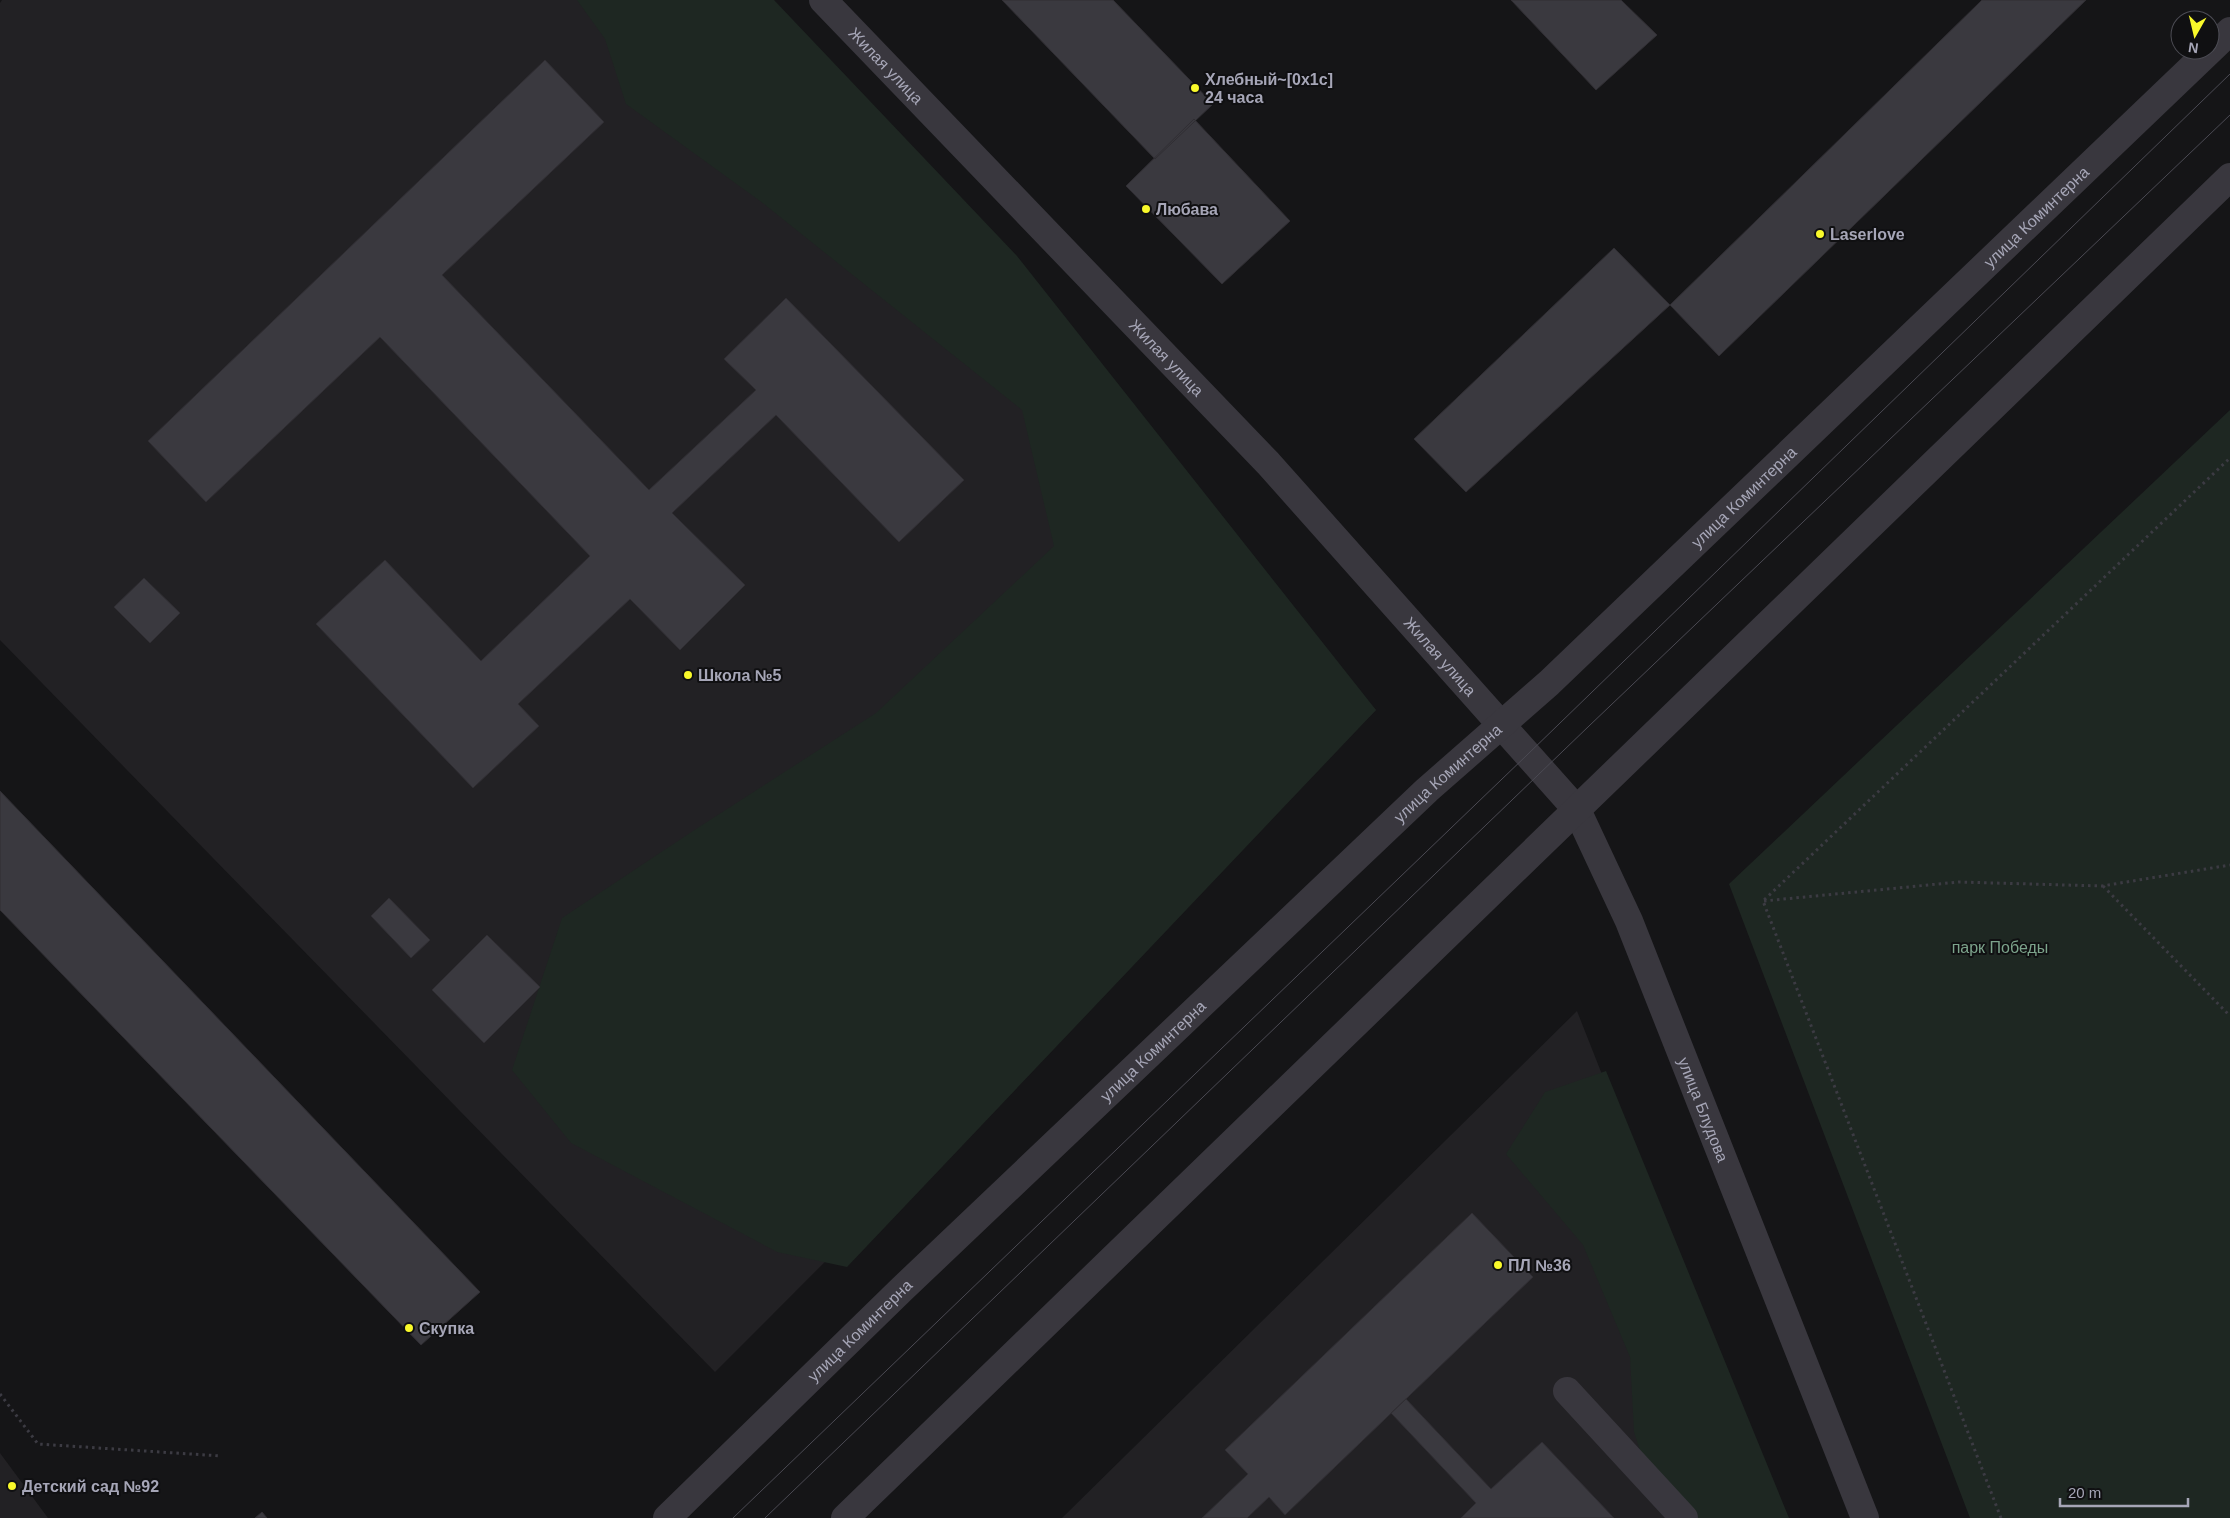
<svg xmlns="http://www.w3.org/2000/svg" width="2230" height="1518" font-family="Arial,sans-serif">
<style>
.built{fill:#222124}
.green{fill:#1e2722}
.building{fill:#3a393f;stroke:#302e33}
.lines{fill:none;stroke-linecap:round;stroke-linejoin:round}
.path{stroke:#3c3b43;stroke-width:3;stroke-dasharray:2.5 4;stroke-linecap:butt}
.minor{stroke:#39373e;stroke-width:28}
.tram{stroke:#4b4a53;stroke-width:1}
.poi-dot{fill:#f9f92a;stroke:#101012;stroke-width:2}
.labels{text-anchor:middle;stroke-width:4;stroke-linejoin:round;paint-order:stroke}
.street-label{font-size:16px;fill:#a6a6b7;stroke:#101012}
.poi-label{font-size:16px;font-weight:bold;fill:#a6a6b7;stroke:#101012;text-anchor:start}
.park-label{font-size:16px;fill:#7ca38b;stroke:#101012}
</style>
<rect width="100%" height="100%" fill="#151517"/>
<path class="built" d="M 2,0 L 697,0 L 1376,710 L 715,1372 L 0,640 L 0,3 Z
M 1577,1011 L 1777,1518 L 1062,1518 Z
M 0,1453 L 48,1518 L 0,1518 Z"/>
<path class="green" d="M 577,0 L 774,0 L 1017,256 L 1376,710 L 847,1267 L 777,1252 L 571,1143 L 512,1070 L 562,918 L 696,829 L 876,713 L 1054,546 L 1022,410 L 760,201 L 626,104 L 605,39 Z
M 2230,410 L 2230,1518 L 1970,1518 L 1729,884 Z
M 1606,1071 L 1789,1518 L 1691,1518 L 1650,1481 L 1634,1432 L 1630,1357 L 1583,1245 L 1506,1154 L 1545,1092 Z"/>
<path class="building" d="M 1002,0 L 1113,0 L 1213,104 L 1155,159 Z
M 1511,0 L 1621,0 L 1657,35 L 1596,90 Z
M 1982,0 L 2086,0 L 1719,356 L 1670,305 Z
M 545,60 L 604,122 L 442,275 L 649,490 L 756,390 L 724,359 L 786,298 L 964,480 L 899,542 L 776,415 L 672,513 L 745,585 L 680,650 L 630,599 L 518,704 L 539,726 L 473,788 L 316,624 L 385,560 L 481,661 L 590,556 L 380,337 L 206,502 L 148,441 Z
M 1194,119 L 1290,221 L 1222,284 L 1126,186 Z
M 1614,248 L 1670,305 L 1466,492 L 1414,439 Z
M 144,578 L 180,613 L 150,643 L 114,607 Z
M 0,791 L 480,1292 L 421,1345 L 0,910 Z
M 389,898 L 430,940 L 411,958 L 371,916 Z
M 487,935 L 540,987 L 484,1043 L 432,990 Z
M 1472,1213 L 1533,1277 L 1285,1515 L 1269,1497 L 1247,1518 L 1202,1518 L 1248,1474 L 1225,1450 Z
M 1406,1399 L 1491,1489 L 1542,1442 L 1614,1518 L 1461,1518 L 1476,1503 L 1391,1413 Z
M 262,1512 L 267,1518 L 255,1518 Z"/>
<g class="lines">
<path class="path" d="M 2103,886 L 2230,1016
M 1764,901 L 1959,882 L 2102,886 L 2230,865
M 0,1394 L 38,1444 L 221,1456
M 2001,1518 L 1763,901 L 2230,458"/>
<g class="minor">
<path id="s1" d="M 823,0 L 1268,463 L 1577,810 L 1629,921 L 1865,1518"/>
<path d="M 1567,1391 L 1684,1518"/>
<path id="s2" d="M 667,1518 L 902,1289 L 1427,790 L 1549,683 L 2230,31"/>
<path d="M 845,1518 L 2230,177"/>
</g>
<path class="tram" d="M 733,1518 L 1527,755 L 2230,74
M 765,1518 L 1589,726 L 2230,115"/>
</g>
<g class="poi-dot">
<circle cx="1195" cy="88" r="5"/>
<circle cx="1146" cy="209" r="5"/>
<circle cx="1820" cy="234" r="5"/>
<circle cx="688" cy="675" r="5"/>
<circle cx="1498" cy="1265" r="5"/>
<circle cx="409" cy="1328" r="5"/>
<circle cx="12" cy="1486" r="5"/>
</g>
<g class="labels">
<g class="street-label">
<text dy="6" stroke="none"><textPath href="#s1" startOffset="91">Жилая улица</textPath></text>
<text dy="6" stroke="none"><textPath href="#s2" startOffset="1889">улица Коминтерна</textPath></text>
<text dy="6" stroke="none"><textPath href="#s1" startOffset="496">Жилая улица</textPath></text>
<text dy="6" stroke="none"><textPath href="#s2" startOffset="1484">улица Коминтерна</textPath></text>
<text dy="6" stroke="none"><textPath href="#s1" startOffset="901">Жилая улица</textPath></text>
<text dy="6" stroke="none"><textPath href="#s2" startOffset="1079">улица Коминтерна</textPath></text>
<text dy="6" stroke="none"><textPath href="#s2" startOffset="674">улица Коминтерна</textPath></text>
<text dy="6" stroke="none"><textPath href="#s1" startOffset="1432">улица Блудова</textPath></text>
<text dy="6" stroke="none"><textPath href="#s2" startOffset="269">улица Коминтерна</textPath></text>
</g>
<g class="poi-label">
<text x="1205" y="85">Хлебный~[0x1c]<tspan x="1205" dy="18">24 часа</tspan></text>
<text x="1156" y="215">Любава</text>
<text x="1830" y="240">Laserlove</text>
<text x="698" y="681">Школа №5</text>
<text x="1508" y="1271">ПЛ №36</text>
<text x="419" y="1334">Скупка</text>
<text x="22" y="1492">Детский сад №92</text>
</g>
<g class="park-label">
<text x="2000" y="953">парк Победы</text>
</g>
</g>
<g transform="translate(2195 35) rotate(188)"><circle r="24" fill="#101012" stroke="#4c4c54"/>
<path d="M0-4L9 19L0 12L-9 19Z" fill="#f9f92a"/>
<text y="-8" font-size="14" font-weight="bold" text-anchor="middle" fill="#a6a6b7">N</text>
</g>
<path d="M2060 1498v8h128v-8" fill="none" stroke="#a6a6b7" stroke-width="2.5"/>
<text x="2068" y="1498" font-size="15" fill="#a6a6b7" stroke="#101012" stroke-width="4" paint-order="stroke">20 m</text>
</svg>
